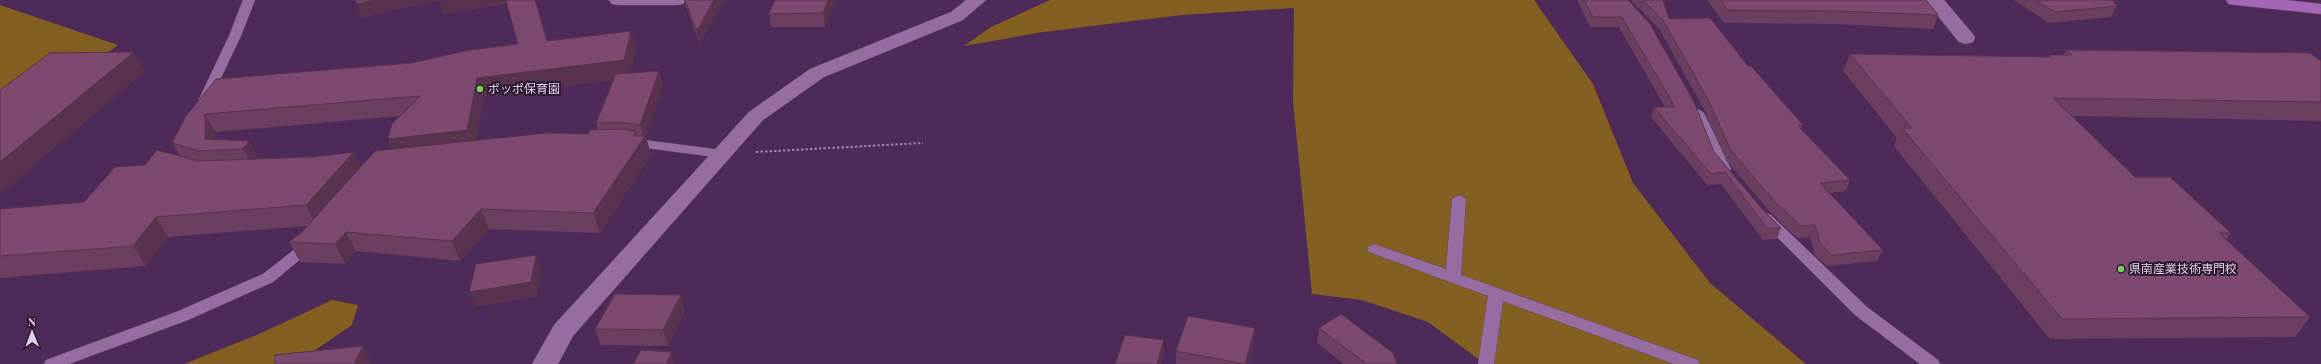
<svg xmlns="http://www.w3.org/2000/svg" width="2321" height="364" font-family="'Playfair Display','Noto Sans JP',serif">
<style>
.green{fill:#835f21}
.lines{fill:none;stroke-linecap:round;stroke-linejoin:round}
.lane-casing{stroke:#674870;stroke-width:1}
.street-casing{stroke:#674870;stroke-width:1}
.primary-casing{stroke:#674870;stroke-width:1}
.path{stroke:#9f83a8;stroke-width:2;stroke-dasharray:2.5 2;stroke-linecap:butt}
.lane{fill:#956da1;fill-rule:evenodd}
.street{fill:#956da1;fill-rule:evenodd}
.primary{fill:#a367b5;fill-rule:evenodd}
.wall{fill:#6c3f60;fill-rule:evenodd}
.shaded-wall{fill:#58334e}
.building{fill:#7e4970;stroke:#58334e}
.poi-dot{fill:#79d157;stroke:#2b1b30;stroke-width:1.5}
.labels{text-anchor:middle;stroke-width:4;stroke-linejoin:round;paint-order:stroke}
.poi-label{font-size:12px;fill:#e1cce8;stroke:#2b1b30;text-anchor:start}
</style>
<rect width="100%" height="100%" fill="#4e2a59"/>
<path class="green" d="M 1050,0 L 1534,0 L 1593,84 L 1633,183 L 1710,283 L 1806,364 L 1485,364 L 1428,322 L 1362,300 L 1312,294 L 1293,101 L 1294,8 L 1181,15 L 1043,32 L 964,46 L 991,27 Z
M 0,5 L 118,45 L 0,130 Z
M 332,300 L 358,305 L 352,325 L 295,364 L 184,364 L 259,334 Z"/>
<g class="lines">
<g class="lane-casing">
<path id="lane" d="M 243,0 L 255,0 L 241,36 L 210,101 L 209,104 L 199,104 L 198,101 L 229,36 Z
M 1698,109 L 1704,113 L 1731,169 L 1729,172 L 1719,172 L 1712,162 L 1692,113 Z
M 629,138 L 722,150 L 729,154 L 722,158 L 624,145 L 622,142 Z
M 1459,195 L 1466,199 L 1461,275 L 1698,360 L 1700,364 L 1674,364 L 1503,301 L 1494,364 L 1478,364 L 1488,296 L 1369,252 L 1367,249 L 1369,246 L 1374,244 L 1446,269 L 1452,199 Z
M 1766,213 L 1771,215 L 1867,307 L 1938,360 L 1940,364 L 1920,364 L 1855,315 L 1761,221 L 1759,218 Z
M 310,239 L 315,241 L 317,244 L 315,247 L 273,282 L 188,320 L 69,364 L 44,364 L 46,360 L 176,312 L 263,274 L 305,241 Z"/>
</g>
<g class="street-casing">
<path id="street" d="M 609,0 L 686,0 L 683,4 L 677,5 L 618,5 L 612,4 Z
M 966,0 L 986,0 L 963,20 L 824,77 L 763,120 L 573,336 L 558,364 L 532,364 L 554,325 L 749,112 L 810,69 L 951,12 Z
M 1925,0 L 1944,0 L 1973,34 L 1975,38 L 1973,42 L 1966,44 L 1959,42 Z"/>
</g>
<g class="primary-casing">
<path id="primary" d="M 2226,0 L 2286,0 L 2321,4 L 2321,14 L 2235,5 L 2229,4 Z"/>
</g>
<path class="path" d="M 756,152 L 923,143"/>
<use href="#lane" class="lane"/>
<use href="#street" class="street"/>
<use href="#primary" class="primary"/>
</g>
<path class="wall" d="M 356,0 L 535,0 L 548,41 L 636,49 L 630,73 L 663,85 L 646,137 L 651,155 L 600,233 L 489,229 L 460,261 L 356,251 L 345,264 L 300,262 L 289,242 L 302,232 L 307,226 L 168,237 L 146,266 L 0,278 L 0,209 L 84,202 L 145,165 L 180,156 L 172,143 L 186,116 L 411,63 L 518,44 L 507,3 L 444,14 L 439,0 L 362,17 ZM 613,80 L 596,123 L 598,129 L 588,134 L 476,140 L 484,96 ZM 400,116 L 393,149 L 361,167 L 354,152 L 313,157 L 259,159 L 249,141 L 215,139 L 215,132 Z
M 684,0 L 724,0 L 700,44 L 685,4 Z
M 775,0 L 834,0 L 835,3 L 825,27 L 771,27 L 769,14 Z
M 1577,0 L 1628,0 L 1714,152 L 1763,210 L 1781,228 L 1777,239 L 1763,240 L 1721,184 L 1707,185 L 1651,117 L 1654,107 L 1665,107 L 1619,27 L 1590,27 Z
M 1631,0 L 1663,0 L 1669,19 L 1748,66 L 1803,125 L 1801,129 L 1850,180 L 1846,191 L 1829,193 L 1883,250 L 1877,261 L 1827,266 L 1815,255 L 1810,237 L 1797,238 L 1771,213 L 1726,160 L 1705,111 L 1660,30 Z
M 1707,0 L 1926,0 L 1938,15 L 1933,29 L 1834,24 L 1724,23 Z
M 2014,0 L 2112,0 L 2117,6 L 2111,17 L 2049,23 Z
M 2067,50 L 2321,61 L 2321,121 L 2072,116 L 2135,177 L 2231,233 L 2226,240 L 2310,317 L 2295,337 L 2050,339 L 1894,146 L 1897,138 L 1843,71 L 1850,54 L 2049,57 L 2050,55 L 2064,55 Z
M 685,310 L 668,346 L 601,345 L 595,329 Z
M 1255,328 L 1254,343 L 1248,364 L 1176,364 L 1176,351 Z
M 1319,328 L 1397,364 L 1344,364 L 1317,343 Z"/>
<path class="shaded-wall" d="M 376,0 L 507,0 L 508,2 L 444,14 L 439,0 L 362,17 L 356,4 Z
M 535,0 L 553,59 L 547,41 Z
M 714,0 L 724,0 L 700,44 L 697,31 Z
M 828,0 L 834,0 L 835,3 L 825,27 L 823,13 Z
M 631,31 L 636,49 L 629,78 L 484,96 L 475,149 L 396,158 L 388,139 L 477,78 Z
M 134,52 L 145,71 L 0,194 L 0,162 Z
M 659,71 L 663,85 L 646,137 L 651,155 L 600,233 L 593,213 L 634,136 L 635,131 L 640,145 L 644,138 L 640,125 Z
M 205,114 L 215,132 L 215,150 L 205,139 Z
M 249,141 L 259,159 L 253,168 L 243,149 Z
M 354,152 L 363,172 L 316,225 L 306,205 Z
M 481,209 L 489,229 L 460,261 L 452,241 Z
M 156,217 L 168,237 L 146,266 L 133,246 Z
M 346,232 L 356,251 L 345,264 L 335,244 Z
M 536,255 L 542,270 L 537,297 L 476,307 L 469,292 Z
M 681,295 L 685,310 L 668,346 L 663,330 Z
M 1255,328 L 1254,343 L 1248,364 L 1245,364 Z
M 1164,340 L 1164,356 L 1161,364 L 1157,364 Z
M 363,346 L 371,362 L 370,364 L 354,364 Z
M 672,352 L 675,361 L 674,364 L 666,364 Z"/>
<path class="building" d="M 356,0 L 376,0 L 356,4 Z
M 506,0 L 535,0 L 547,41 L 631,31 L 624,60 L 477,78 L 467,130 L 388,139 L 392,124 L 420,96 L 205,114 L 205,139 L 249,141 L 243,149 L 199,151 L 172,143 L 186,116 L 216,79 L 411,63 L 470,50 L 518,44 Z
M 685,0 L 714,0 L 697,31 Z
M 775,0 L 828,0 L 823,13 L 769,14 Z
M 1584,0 L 1628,0 L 1650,24 L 1694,102 L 1714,152 L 1763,210 L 1781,228 L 1767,228 L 1725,172 L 1711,174 L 1654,107 L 1675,107 L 1622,17 L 1593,17 Z
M 1643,0 L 1663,0 L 1669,19 L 1710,18 L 1748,66 L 1751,66 L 1803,125 L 1798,126 L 1850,180 L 1820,183 L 1883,250 L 1832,255 L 1820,243 L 1815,225 L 1801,226 L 1775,202 L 1730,149 L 1709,101 L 1663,20 Z
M 1721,0 L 1926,0 L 1938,15 L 1839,11 L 1728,10 Z
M 2036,0 L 2112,0 L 2117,6 L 2055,12 Z
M 2067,50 L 2310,53 L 2321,61 L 2321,102 L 2053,98 L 2135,177 L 2170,177 L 2231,233 L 2219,233 L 2310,317 L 2062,319 L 1902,128 L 1912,128 L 1850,54 L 2050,57 L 2050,55 L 2072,55 Z
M 134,52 L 0,162 L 0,90 L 50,53 Z
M 659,71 L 640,125 L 620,122 L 596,123 L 616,74 Z
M 619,129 L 635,131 L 634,136 L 645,136 L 593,213 L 481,209 L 452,241 L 346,232 L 335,244 L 289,242 L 302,232 L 375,151 L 547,133 L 588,134 L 590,130 Z
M 157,150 L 198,161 L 313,157 L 354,152 L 306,205 L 156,217 L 133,246 L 0,256 L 0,209 L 84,202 L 115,167 L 145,165 Z
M 536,255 L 531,282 L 469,292 L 476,264 Z
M 615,294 L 681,295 L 663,330 L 595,329 Z
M 1341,314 L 1393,353 L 1397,364 L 1367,364 L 1319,328 Z
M 1188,316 L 1255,328 L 1245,364 L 1176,351 Z
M 1125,335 L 1164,340 L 1157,364 L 1115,364 Z
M 363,346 L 354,364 L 275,364 L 275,355 Z
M 641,350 L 672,352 L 666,364 L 633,364 Z"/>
<g class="poi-dot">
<circle cx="480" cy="89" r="4"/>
<circle cx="2121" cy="269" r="4"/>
</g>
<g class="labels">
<g class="poi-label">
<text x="488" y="93">ポッポ保育園</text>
<text x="2129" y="273">県南産業技術専門校</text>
</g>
</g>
<g transform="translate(32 332) rotate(359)" stroke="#2b1b30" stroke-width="3" paint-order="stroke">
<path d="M0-3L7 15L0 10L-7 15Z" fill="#e1cce8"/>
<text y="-6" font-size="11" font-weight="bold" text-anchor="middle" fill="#e1cce8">N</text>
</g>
</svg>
